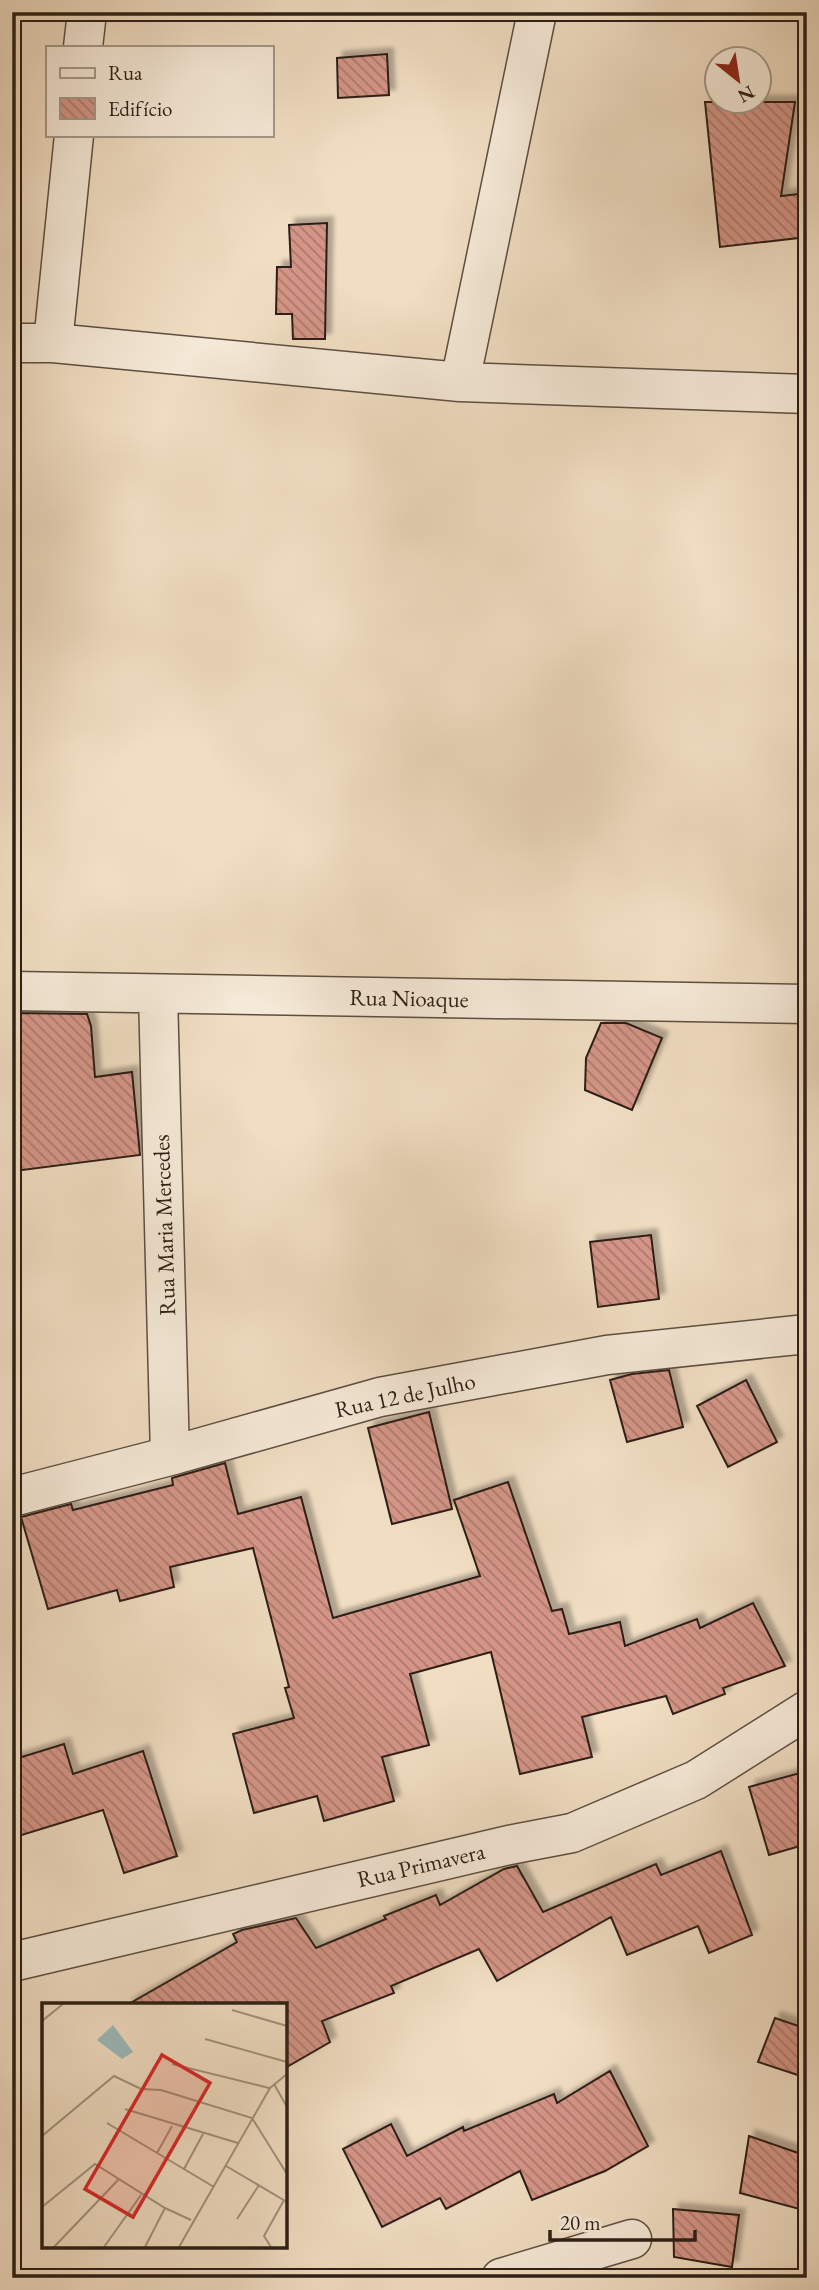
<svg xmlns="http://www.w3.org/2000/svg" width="819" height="2290" font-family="'EB Garamond',serif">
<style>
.building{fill:url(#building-back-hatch);stroke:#2d1f16;stroke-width:2;filter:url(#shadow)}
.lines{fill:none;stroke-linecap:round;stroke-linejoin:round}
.minor-casing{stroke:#5e4e41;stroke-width:41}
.minor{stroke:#f5e9d7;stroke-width:38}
.labels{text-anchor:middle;stroke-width:5;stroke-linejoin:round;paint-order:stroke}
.street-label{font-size:23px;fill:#2d1f16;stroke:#f5e9d7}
.inset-road{fill:none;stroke:#a2917d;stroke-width:2}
.view{fill:#d62828;fill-opacity:0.15;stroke:#d62828;stroke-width:3.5}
.inset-edge{fill:none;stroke:#2d1f16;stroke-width:3.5}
</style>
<defs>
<pattern id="building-back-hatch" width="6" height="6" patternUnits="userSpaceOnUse" patternTransform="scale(1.75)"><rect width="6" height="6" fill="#d49587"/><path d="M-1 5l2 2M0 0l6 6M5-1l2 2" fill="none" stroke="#ac796d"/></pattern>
<filter id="shadow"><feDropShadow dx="6" dy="-6" stdDeviation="2" flood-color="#0004"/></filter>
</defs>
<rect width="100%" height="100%" fill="#f0ddc2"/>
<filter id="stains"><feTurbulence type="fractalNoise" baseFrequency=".00286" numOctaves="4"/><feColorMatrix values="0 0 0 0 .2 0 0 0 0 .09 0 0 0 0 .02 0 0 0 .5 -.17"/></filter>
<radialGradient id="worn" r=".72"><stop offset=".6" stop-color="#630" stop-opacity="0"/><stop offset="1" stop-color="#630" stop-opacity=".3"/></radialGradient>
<path class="building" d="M 387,54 L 389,95 L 338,98 L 337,58 Z
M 705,102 L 795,102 L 781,196 L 807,193 L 807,237 L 720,247 Z
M 327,223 L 325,339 L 293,339 L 292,314 L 276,314 L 277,267 L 291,267 L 289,225 Z
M 12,1013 L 87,1014 L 91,1026 L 95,1077 L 132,1072 L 140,1155 L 15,1171 L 12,1145 L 12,1088 L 17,1087 Z
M 601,1023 L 626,1023 L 662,1038 L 632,1110 L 585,1090 L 586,1058 Z
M 651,1235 L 659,1299 L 598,1307 L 590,1242 Z
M 669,1370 L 683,1427 L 627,1442 L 610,1380 L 632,1374 Z
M 746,1380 L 777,1442 L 728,1467 L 697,1406 Z
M 429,1412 L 452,1509 L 392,1524 L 368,1428 Z
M 225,1463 L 238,1514 L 301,1497 L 333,1618 L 480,1576 L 454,1500 L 508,1482 L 552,1611 L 562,1609 L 569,1634 L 620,1622 L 625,1646 L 697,1619 L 700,1628 L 753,1603 L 785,1666 L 723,1688 L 725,1694 L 673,1714 L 666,1696 L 582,1717 L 592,1757 L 520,1774 L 491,1652 L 410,1674 L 429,1745 L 382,1757 L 394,1801 L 324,1821 L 317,1796 L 254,1813 L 233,1734 L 294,1718 L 285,1688 L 289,1687 L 253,1548 L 170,1567 L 174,1587 L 120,1601 L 117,1590 L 48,1609 L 21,1517 L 71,1504 L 73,1510 L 173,1485 L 172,1478 Z
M 64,1744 L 73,1774 L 143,1751 L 177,1856 L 124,1873 L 103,1810 L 12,1838 L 12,1760 Z
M 807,1771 L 807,1844 L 769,1855 L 749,1787 Z
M 721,1851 L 752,1935 L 709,1953 L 698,1926 L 627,1955 L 611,1917 L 497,1981 L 479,1949 L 391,1986 L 394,1993 L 322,2021 L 330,2042 L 285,2068 L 285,2005 L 127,2005 L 237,1942 L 233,1934 L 242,1930 L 296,1918 L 316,1948 L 386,1919 L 384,1916 L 436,1895 L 440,1905 L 504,1869 L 517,1866 L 543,1912 L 656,1864 L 661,1875 Z
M 775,2018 L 807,2029 L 807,2078 L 758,2062 Z
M 610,2071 L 648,2146 L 605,2171 L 532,2200 L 520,2171 L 446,2209 L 440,2198 L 382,2227 L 343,2149 L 391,2124 L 407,2156 L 463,2127 L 464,2131 L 554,2094 L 557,2103 Z
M 749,2136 L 807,2156 L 807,2211 L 740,2193 Z
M 673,2209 L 739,2215 L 732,2267 L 674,2257 Z"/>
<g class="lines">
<g class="minor-casing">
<path id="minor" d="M 83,47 L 87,12
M 12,343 L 53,343 L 460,382 L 807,394
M 53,343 L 74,135
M 460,382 L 537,12
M 12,991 L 807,1004
M 158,994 L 170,1456
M 12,1497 L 170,1456 L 380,1397 L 607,1355 L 807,1334
M 12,1962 L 509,1845 L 572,1833 L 696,1780 L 807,1710
M 501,2278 L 632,2239"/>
</g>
<use href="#minor" class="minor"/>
</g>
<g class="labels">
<g class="street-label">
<text transform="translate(409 998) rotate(1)" y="8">Rua Nioaque</text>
<text transform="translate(164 1225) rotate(-92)" y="8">Rua Maria Mercedes</text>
<text transform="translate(405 1395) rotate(-12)" y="8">Rua 12 de Julho</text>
<text transform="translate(421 1865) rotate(-13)" y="8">Rua Primavera</text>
</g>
</g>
<g transform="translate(42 2003)">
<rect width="245" height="245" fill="#f0ddc2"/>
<path d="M 71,22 L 91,49 L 80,56 L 55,37 Z" fill="#9dbabb"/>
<path class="inset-road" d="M 190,7 L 245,23M 0,18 L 21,1M 163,36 L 245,59M 130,61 L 227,85M 232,81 L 245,104M 83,106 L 196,140M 65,120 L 172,184M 0,133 L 72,73 L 99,86 L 119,87 L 210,115 L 245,171M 115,150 L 130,123M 184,163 L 245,199M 142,166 L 161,131M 0,204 L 53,161 L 123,205 L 149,217M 195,216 L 217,182M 12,244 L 77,176M 62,244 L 99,192M 103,244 L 123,205M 137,244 L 228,85 L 245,71M 229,244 L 222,233 L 242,197"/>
<path class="view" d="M 120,52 L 168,80 L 91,214 L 43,186 Z"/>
<rect width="245" height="245" class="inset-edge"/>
</g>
<rect width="819" height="2290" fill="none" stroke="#f0ddc2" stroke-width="42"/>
<rect x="14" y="14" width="791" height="2262" fill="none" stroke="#2d1f16" stroke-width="3.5"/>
<rect x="21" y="21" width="777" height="2248" fill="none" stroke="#2d1f16" stroke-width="2"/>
<rect x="46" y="46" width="228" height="91" fill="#f5e9d7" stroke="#a5988a" stroke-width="2"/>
<rect x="60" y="68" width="35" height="10" fill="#f5e9d7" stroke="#a5988a" stroke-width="2"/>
<text x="108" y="80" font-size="21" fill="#2d1f16">Rua</text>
<rect x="60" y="98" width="35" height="21" fill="url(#building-back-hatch)" stroke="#a5988a" stroke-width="2"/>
<text x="108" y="116" font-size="21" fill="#2d1f16">Edifício</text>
<g transform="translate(738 80) rotate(150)"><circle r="33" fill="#f5e9d7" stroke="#a5988a" stroke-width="2"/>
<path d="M0-5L12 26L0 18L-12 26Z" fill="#8f2418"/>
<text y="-10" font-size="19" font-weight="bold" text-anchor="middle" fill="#2d1f16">N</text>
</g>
<path d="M550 2230v10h145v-10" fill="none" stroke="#2d1f16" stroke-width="3.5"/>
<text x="560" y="2230" font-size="21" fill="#2d1f16" stroke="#f5e9d7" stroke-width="5" paint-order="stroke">20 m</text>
<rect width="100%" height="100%" filter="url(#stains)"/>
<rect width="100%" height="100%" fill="url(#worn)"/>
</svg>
